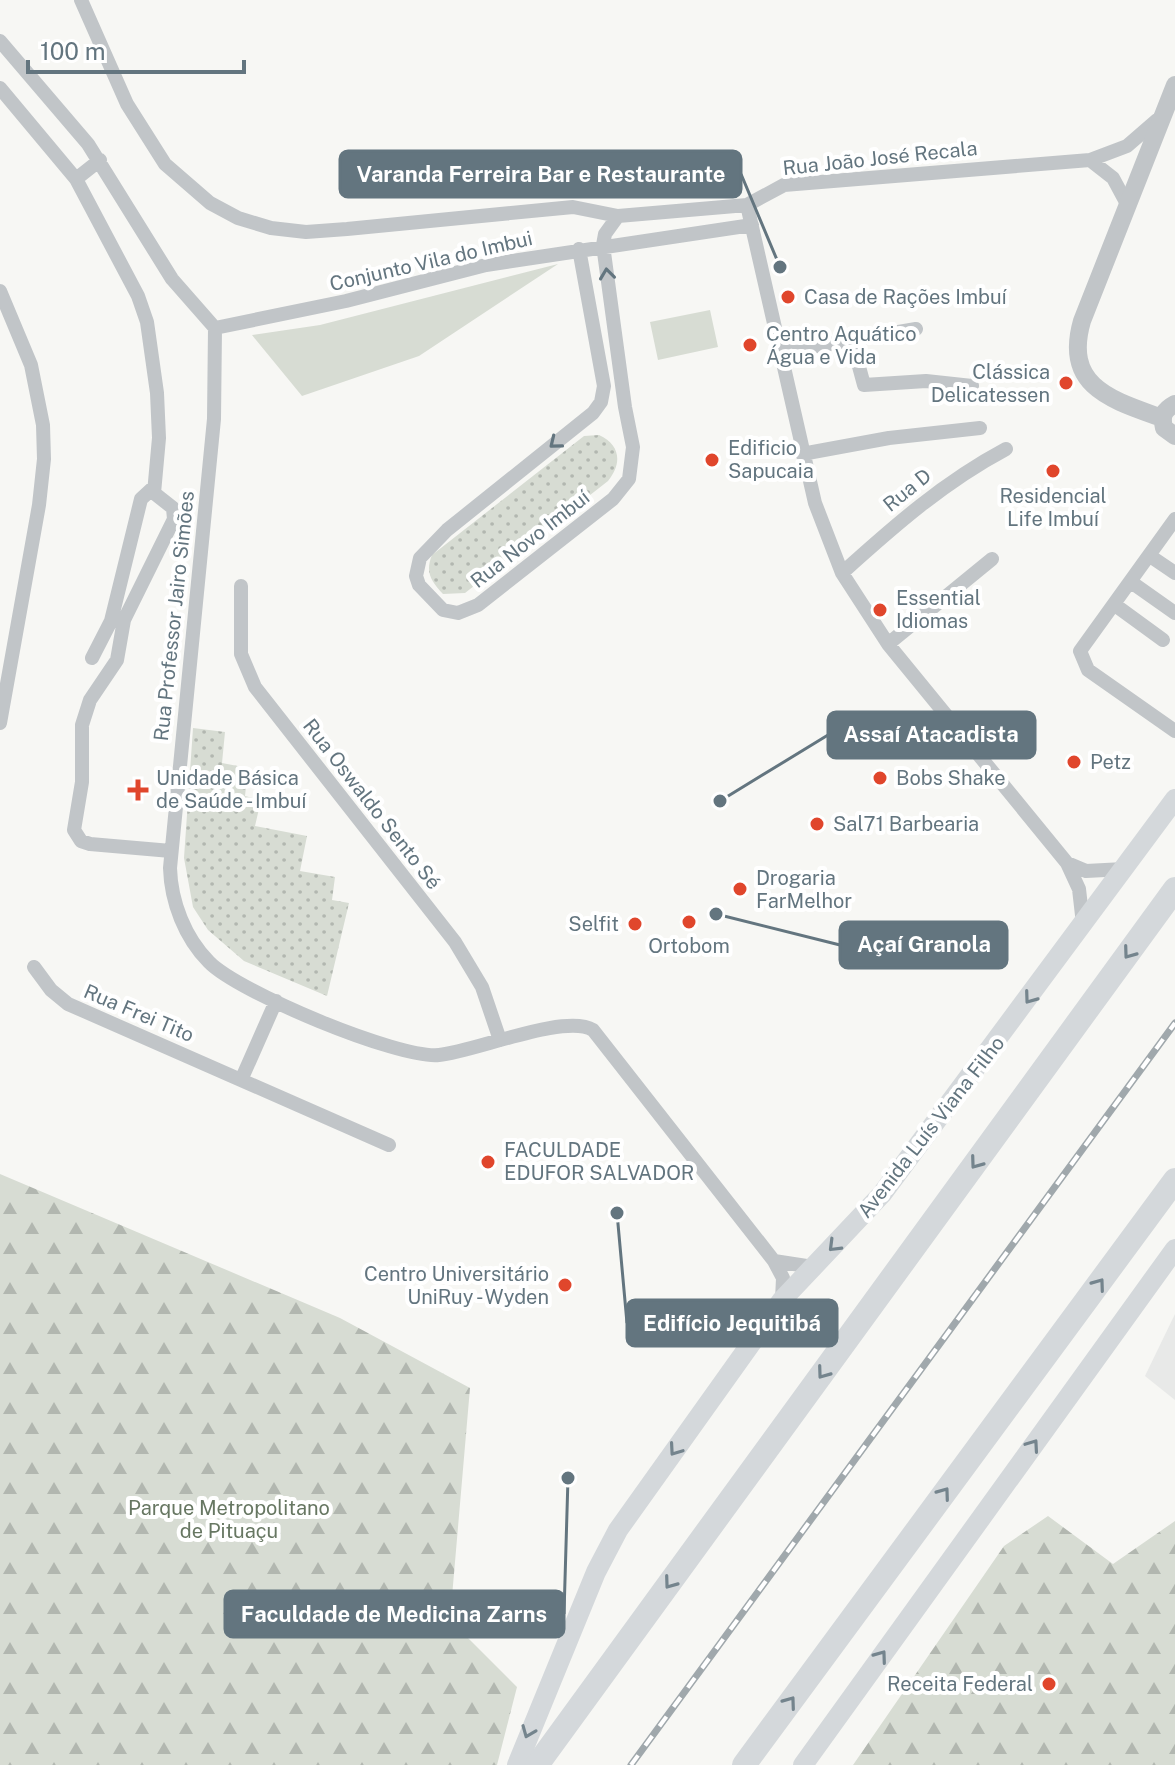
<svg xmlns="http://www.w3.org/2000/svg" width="1175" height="1765" font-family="'Public Sans',sans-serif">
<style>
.built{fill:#e8e9e8}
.grass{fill:#d7dcd3}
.forest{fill:url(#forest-firs)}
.park{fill:url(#park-dots)}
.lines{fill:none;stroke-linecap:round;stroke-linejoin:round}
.minor{stroke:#c1c5c8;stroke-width:14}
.tertiary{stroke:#c1c5c8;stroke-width:18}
.secondary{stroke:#d4d8db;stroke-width:20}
.trunk{stroke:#d4d8db;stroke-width:24}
.rail-casing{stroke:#a0a8ac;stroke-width:7}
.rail{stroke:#fff;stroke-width:4;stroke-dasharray:12;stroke-linecap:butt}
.oneway{stroke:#63757f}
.oneway2{stroke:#74848d}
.poi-dot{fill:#e0462c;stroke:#fff;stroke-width:3}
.labels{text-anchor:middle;stroke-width:8;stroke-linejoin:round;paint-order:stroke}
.street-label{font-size:20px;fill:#63757f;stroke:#fff}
.poi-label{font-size:20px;fill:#63757f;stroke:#fff;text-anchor:start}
.park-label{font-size:20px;fill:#677762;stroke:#fff}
.leader{fill:none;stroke:#63757f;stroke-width:3}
.callout-dot{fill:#63757f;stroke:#fff;stroke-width:3}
.callout{fill:#63757f;stroke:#63757f;stroke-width:3}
.callout-label{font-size:22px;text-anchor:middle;font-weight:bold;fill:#fff}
</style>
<defs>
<pattern id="forest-firs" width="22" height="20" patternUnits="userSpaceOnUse" patternTransform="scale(2)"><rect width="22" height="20" fill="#d7dcd3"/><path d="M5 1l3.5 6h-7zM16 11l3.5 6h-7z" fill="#b2b7b0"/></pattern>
<pattern id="park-dots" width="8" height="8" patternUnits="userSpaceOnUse" patternTransform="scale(2)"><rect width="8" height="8" fill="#d7dcd3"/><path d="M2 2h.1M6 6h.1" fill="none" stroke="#b2b7b0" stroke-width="1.8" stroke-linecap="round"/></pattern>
</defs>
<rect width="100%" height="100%" fill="#f7f7f4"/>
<path class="built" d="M 1175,1314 L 1175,1400 L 1145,1376 Z"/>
<path class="grass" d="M 558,264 L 419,356 L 302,396 L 252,335 L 320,325 Z
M 710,310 L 718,347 L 658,360 L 650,322 Z"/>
<path class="forest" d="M 0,1174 L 340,1318 L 470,1388 L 450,1620 L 517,1687 L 497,1765 L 0,1765 Z
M 1048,1516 L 1113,1564 L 1175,1521 L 1175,1765 L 853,1765 L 1004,1546 Z"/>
<path class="park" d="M 599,435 C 621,445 622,464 608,481 L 465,593 L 443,594 C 431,581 425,572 432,555 L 584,436 Z
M 193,728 L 225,732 L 222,763 L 248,768 L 245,796 L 261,800 L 255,826 L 307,836 L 300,871 L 335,877 L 332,900 L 349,903 L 327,996 L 244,961 L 208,930 L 193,907 L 184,858 Z"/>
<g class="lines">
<path class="minor" d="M 81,0 L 127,104 L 165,164 L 210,203 L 238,218 L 271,228 L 306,232 L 347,229 L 573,207 L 618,216 L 747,205 L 784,185 L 1090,160 L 1127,146 L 1157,120
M 0,41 L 88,144 L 172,279 L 215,328
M 0,88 L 76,179 L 138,296 L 147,322 L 157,393 L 159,438 L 154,493 L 173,508 L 174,519 L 124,620 L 117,660 L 90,700 L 82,725 L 82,782 L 74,830 L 81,841 L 90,844 L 171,851
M 1090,160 L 1113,178 L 1127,204
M 76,179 L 100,160
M 747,205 L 815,503 L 842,573 L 888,644 L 1067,863 L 1079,889 L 1083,924
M 579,249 L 604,386 L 601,402 L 593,413 L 447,530 L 420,558 L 416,576 L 419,585 L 443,610 L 458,613 L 478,605 L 613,499 L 629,479 L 633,447 L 625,407 L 603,245 L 605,234 L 618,216
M 0,291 L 31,365 L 43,425 L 44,459 L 39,505 L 0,723
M 215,328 L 214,419 L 170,868 C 171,902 185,938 209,962 C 238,992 398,1059 439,1055 C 474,1052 565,1013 593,1030 L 774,1261 L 783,1278 L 782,1300
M 215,328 L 346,301 L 486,265 L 752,225
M 851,337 L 864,385 L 926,381 L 972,386
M 782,352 L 916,329
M 802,454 L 889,438 L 980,428
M 1175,519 L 1080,651 L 1088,670 L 1175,731
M 1150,556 L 1175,573
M 842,573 C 894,526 944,482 1006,449
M 1131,582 L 1175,613
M 241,586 L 241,654 L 255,687 L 455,942 L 482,987 L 500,1040
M 1115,605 L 1163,640
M 888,644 L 992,559
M 92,658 L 111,621 L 141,499 L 154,487
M 1067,863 L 1086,871 L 1124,869
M 34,967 L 51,990 L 68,1004 L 389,1145
M 242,1078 L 276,1001
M 774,1261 L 813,1267"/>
<path class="tertiary" d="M 1175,404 C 1164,410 1161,415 1164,428 L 1175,436
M 1162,418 C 1112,400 1063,387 1082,321 L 1175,85"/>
<path class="secondary" d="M 517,1765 L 596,1572 L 618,1530 L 782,1300 L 882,1194 L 1175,799
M 803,1765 L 1175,1249"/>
<path class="trunk" d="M 537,1765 L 1175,889
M 744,1765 L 1175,1180"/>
<g class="rail-casing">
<path id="rail" d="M 631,1765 L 1175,1023"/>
</g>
<use href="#rail" class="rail"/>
</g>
<defs><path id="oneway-chevron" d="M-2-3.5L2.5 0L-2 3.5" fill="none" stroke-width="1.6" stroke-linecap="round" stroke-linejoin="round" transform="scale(2)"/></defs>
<g class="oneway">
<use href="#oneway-chevron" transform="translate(607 274) rotate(-97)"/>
<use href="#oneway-chevron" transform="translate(555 443) rotate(141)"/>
</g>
<g class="oneway2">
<use href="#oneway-chevron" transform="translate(1129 953) rotate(126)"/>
<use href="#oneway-chevron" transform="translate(1030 998) rotate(126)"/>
<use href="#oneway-chevron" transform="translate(976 1163) rotate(126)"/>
<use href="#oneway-chevron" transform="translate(834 1246) rotate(135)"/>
<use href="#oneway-chevron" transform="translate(1099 1284) rotate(-54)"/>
<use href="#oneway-chevron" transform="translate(823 1373) rotate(126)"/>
<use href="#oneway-chevron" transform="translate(1033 1445) rotate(-55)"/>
<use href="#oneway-chevron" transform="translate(675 1450) rotate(125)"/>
<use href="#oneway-chevron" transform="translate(944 1493) rotate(-54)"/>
<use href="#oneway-chevron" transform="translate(670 1583) rotate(126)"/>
<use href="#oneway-chevron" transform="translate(881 1656) rotate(-54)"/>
<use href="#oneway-chevron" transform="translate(790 1702) rotate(-54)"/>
<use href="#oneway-chevron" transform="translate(528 1732) rotate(112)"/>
</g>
<g class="poi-dot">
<circle cx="788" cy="297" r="8"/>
<circle cx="750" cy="345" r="8"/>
<circle cx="1066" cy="383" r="8"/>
<circle cx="712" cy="460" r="8"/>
<circle cx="1053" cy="471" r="8"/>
<circle cx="880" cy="610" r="8"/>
<circle cx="1074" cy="762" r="8"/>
<circle cx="880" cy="778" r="8"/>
<path d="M134 778h8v8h8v8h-8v8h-8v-8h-8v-8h8z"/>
<circle cx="817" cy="824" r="8"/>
<circle cx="740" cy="889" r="8"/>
<circle cx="689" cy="922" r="8"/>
<circle cx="635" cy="924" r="8"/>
<circle cx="488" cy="1162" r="8"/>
<circle cx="565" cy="1285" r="8"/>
<circle cx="1049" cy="1684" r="8"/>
</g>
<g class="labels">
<g class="street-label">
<text transform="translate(880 158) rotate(-6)" y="7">Rua João José Recala</text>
<text transform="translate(431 261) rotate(-13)" y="7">Conjunto Vila do Imbui</text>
<text transform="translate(907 490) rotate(-39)" y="7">Rua D</text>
<text transform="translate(530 539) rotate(-38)" y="7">Rua Novo Imbuí</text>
<text transform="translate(174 616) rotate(-84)" y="7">Rua Professor Jairo Simões</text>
<text transform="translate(372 804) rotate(52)" y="7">Rua Oswaldo Sento Sé</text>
<text transform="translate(139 1013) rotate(23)" y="7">Rua Frei Tito</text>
<text transform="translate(931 1127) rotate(-52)" y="7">Avenida Luís Viana Filho</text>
</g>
<g class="poi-label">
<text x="804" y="304">Casa de Rações Imbuí</text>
<text x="766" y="341">Centro Aquático<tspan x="766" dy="23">Água e Vida</tspan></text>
<text x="1050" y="379" text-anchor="end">Clássica<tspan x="1050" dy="23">Delicatessen</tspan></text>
<text x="728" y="455">Edificio<tspan x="728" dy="23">Sapucaia</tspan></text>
<text x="1053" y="503" text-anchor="middle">Residencial<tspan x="1053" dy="23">Life Imbuí</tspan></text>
<text x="896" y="605">Essential<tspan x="896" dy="23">Idiomas</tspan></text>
<text x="1090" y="769">Petz</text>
<text x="156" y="785">Unidade Básica<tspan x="156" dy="23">de Saúde - Imbuí</tspan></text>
<text x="896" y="785">Bobs Shake</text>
<text x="833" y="831">Sal71 Barbearia</text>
<text x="756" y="885">Drogaria<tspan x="756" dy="23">FarMelhor</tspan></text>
<text x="619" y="931" text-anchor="end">Selfit</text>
<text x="689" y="953" text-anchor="middle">Ortobom</text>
<text x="504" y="1157">FACULDADE<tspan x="504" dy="23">EDUFOR SALVADOR</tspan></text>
<text x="549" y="1281" text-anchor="end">Centro Universitário<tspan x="549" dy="23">UniRuy - Wyden</tspan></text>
<text x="1033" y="1691" text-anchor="end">Receita Federal</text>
</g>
<g class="park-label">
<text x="229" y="1515">Parque Metropolitano<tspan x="229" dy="23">de Pituaçu</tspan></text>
</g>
</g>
<path class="leader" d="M780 267L741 174M720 801L828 735M716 914L840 945M617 1213L627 1323M568 1478L564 1614"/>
<g class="callout-dot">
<circle cx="780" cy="267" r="8"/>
<circle cx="720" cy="801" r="8"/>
<circle cx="716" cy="914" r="8"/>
<circle cx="617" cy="1213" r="8"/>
<circle cx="568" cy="1478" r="8"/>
</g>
<g class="callout">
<rect x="340" y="151" width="401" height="46" rx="8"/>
<rect x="828" y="712" width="207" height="46" rx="8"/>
<rect x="840" y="922" width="167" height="46" rx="8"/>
<rect x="627" y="1300" width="210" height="46" rx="8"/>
<rect x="225" y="1591" width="339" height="46" rx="8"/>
</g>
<g class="callout-label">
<text x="541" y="182">Varanda Ferreira Bar e Restaurante</text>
<text x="931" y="742">Assaí Atacadista</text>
<text x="924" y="952">Açaí Granola</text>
<text x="732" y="1331">Edifício Jequitibá</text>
<text x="394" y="1622">Faculdade de Medicina Zarns</text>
</g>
<path d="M28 60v12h216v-12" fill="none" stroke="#63757f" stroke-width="4"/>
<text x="40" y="60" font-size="24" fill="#63757f" stroke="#ffffff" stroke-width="6" paint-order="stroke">100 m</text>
</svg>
